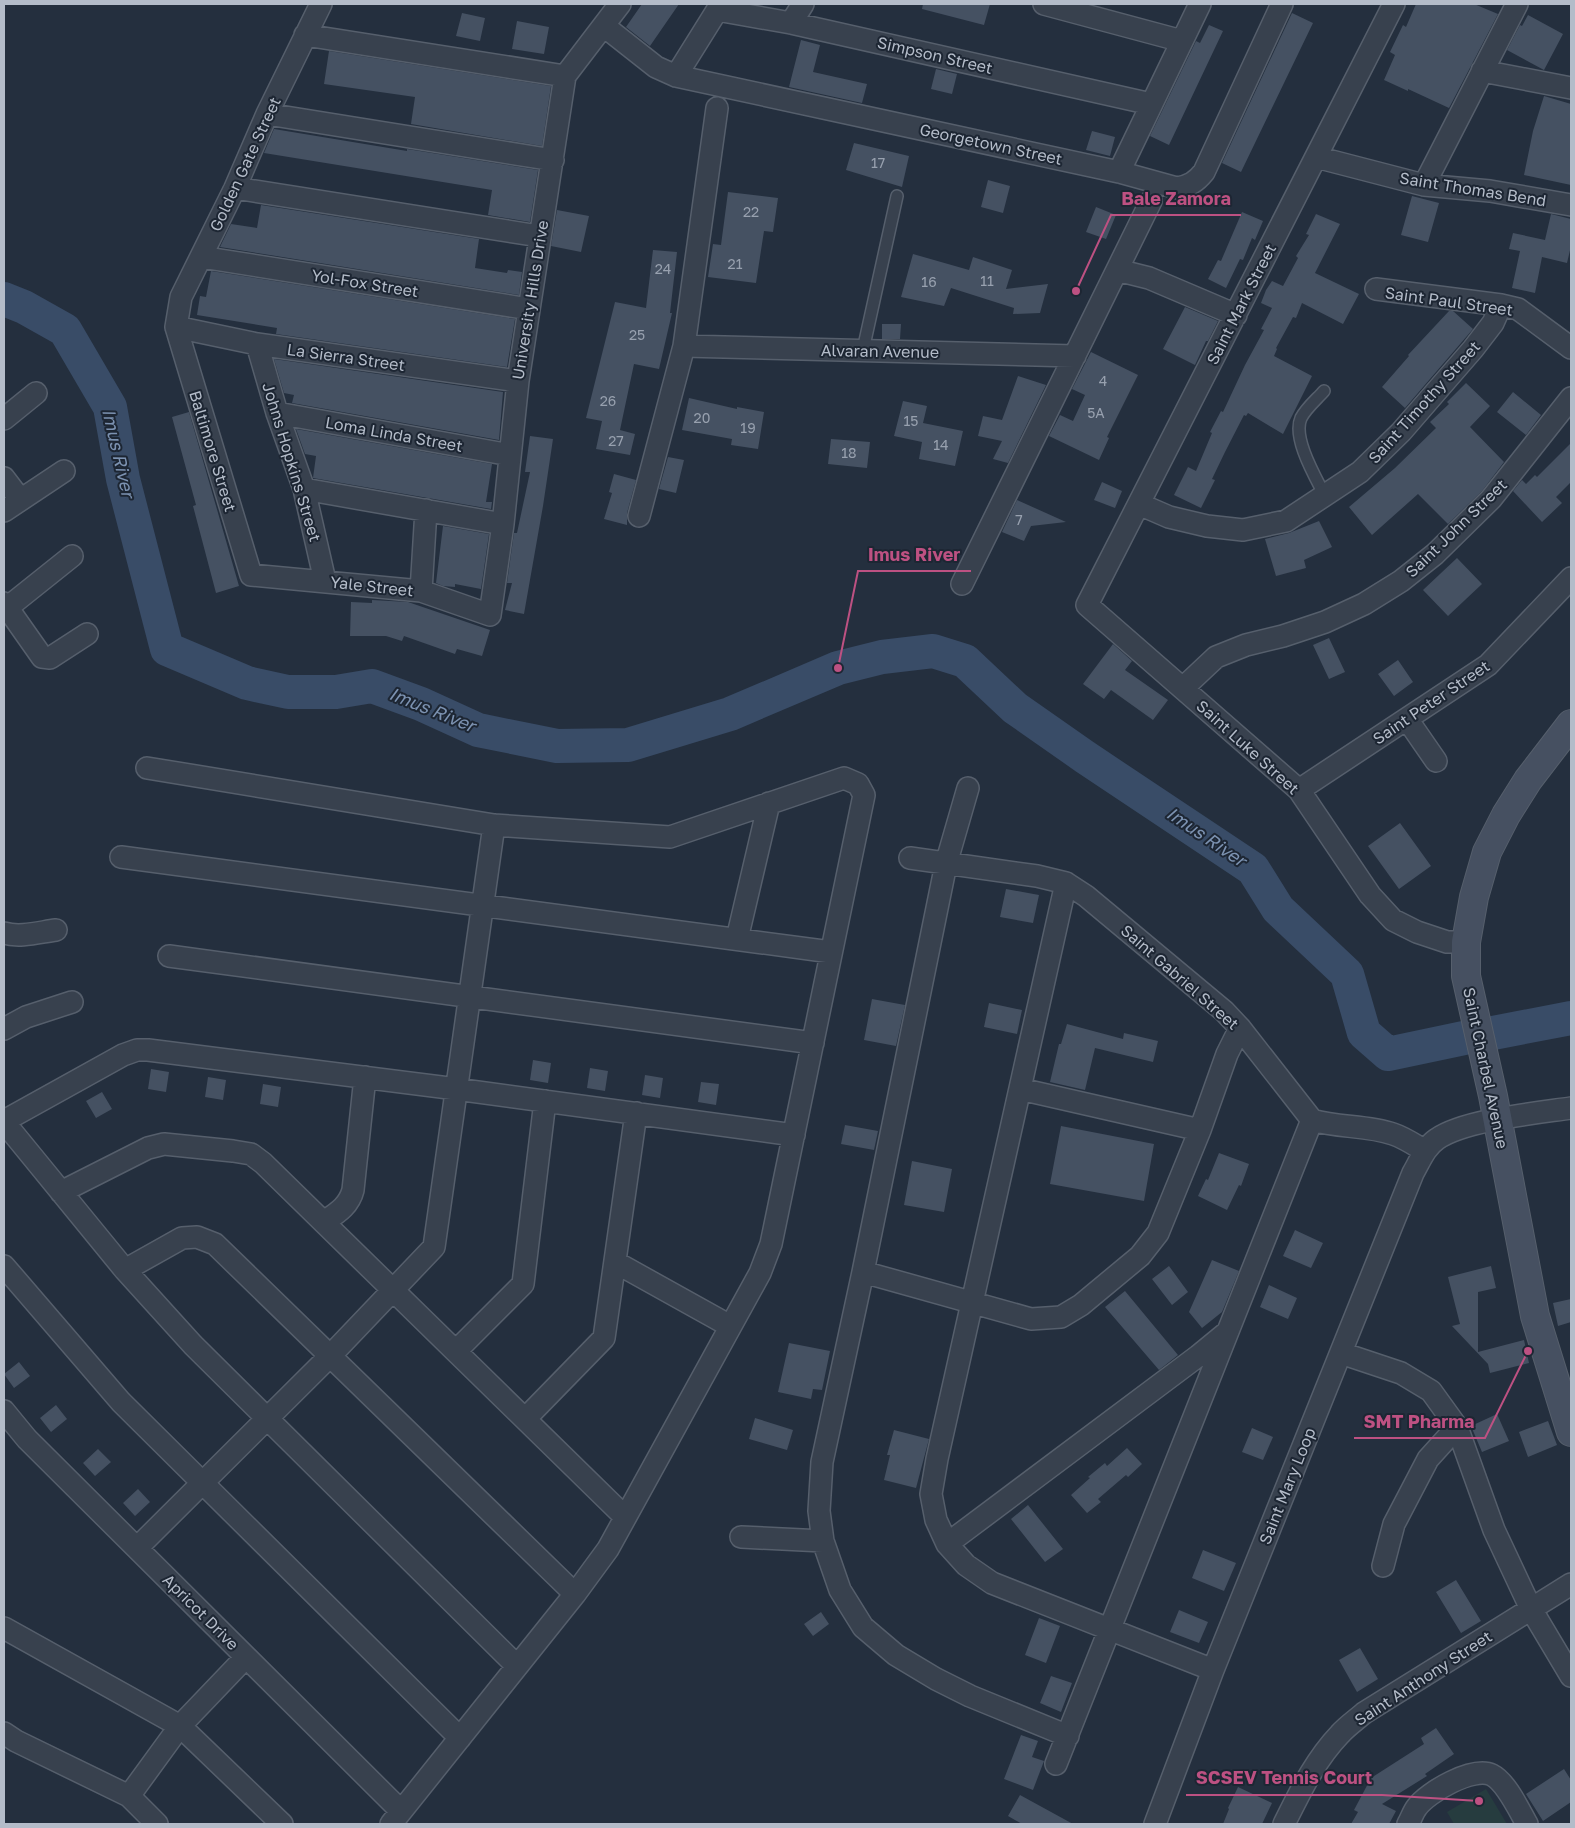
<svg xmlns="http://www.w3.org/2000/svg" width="1575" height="1828" font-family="'Golos Text',sans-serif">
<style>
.green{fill:#263c3f}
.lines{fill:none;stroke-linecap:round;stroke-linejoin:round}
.river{stroke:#394c67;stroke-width:34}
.building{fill:#455162}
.lane-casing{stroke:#565f6c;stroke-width:14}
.street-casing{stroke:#565f6c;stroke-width:24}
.secondary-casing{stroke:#565f6c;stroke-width:30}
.lane{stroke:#38414e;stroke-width:11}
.street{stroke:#38414e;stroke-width:21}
.secondary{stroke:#465061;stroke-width:28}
.labels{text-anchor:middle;stroke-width:4;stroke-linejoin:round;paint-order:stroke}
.number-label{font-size:14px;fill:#98a1af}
.street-label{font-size:16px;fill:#b4bcc9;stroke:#1d2633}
.water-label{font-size:18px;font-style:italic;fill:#7c92b1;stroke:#1d2633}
.leader{fill:none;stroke:#bd5182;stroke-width:2}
.callout-dot{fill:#bd5182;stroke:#1d2633;stroke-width:2}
.callout-label{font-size:18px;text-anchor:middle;font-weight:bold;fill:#bd5182;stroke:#1d2633;stroke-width:4;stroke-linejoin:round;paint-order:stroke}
</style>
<rect width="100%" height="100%" fill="#242f3e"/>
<path class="green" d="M 1486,1789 L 1507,1824 L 1454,1824 L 1447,1812 Z"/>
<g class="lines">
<path class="river" d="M 4,299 L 24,307 L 65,330 L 110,407 L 123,479 L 167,649 L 247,683 L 288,692 L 336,692 L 372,686 L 421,704 L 478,730 L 557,746 L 628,745 L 730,714 L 838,668 L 882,657 L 933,651 L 965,661 L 1015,708 L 1085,757 L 1253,869 L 1278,909 L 1347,974 L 1364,1033 L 1388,1054 L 1464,1038
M 1493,1033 L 1571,1018"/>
</g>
<path class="building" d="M 642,4 L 679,4 L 650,46 L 626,27 Z
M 923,4 L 990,4 L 984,25 L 922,9 Z
M 1416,4 L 1474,4 L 1498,14 L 1449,108 L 1408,89 L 1408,91 L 1384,80 L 1395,55 L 1390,52 L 1403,25 L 1406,27 Z
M 462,13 L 485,18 L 480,41 L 456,36 Z
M 1292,13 L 1313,23 L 1241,172 L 1222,163 Z
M 1528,15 L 1563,34 L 1544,70 L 1507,50 L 1520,25 L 1522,26 Z
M 517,21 L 549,27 L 544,54 L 512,49 Z
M 1209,25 L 1223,31 L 1169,145 L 1150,136 L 1196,41 L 1200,43 Z
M 801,40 L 820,45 L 813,72 L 867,84 L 862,103 L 789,87 Z
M 329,51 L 551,86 L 542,146 L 411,124 L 415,97 L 324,84 Z
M 936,69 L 957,74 L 952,94 L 931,89 Z
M 1544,96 L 1571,104 L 1571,185 L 1524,175 L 1533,131 Z
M 274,129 L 407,151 L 407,149 L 538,170 L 530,222 L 488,215 L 492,190 L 264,153 Z
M 1092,131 L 1115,137 L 1110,156 L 1086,150 Z
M 854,143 L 909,156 L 902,187 L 846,170 Z
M 988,180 L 1010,186 L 1003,213 L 981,207 Z
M 728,192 L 778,198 L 773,232 L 764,231 L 756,283 L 708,277 L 713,244 L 721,245 Z
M 1412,196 L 1439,203 L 1428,242 L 1401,235 Z
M 261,205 L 479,239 L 475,268 L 507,273 L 508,270 L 522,272 L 519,295 L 220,247 L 231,224 L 257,228 Z
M 1096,207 L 1116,215 L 1106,239 L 1086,232 Z
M 557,210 L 589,216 L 581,252 L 551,246 Z
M 1242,212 L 1263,221 L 1255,240 L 1252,238 L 1243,260 L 1240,259 L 1226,288 L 1208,279 L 1218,260 L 1221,261 Z
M 1316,214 L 1340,224 L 1315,273 L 1359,294 L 1343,324 L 1302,303 L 1296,318 L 1293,317 L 1276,348 L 1277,349 L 1274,356 L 1312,376 L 1283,434 L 1248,413 L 1246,416 L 1244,415 L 1225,452 L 1212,479 L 1215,480 L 1201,508 L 1174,495 L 1188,467 L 1196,471 L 1212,433 L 1210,432 L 1221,411 L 1223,412 L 1245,365 L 1264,330 L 1261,329 L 1272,308 L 1261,303 L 1266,290 L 1272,281 L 1283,286 L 1298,258 L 1296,256 L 1309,235 L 1306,234 Z
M 1551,214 L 1571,219 L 1571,246 L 1567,263 L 1542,257 L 1535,293 L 1512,288 L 1520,251 L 1509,249 L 1513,233 L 1545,240 Z
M 653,250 L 677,252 L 670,313 L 672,313 L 659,369 L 634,364 L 620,430 L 635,434 L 630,455 L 596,449 L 602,421 L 586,418 L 615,302 L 646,308 Z
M 913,254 L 969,270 L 973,257 L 1012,270 L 1006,289 L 1048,284 L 1040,313 L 1013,314 L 1014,308 L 951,288 L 944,306 L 901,297 Z
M 211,271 L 515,319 L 507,367 L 276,334 L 277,328 L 197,315 L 200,296 L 206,297 Z
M 1185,307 L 1218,321 L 1208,341 L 1206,341 L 1195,365 L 1163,349 Z
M 1449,311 L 1453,311 L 1473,329 L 1405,408 L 1382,387 L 1409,356 L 1408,355 Z
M 882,324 L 901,324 L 900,339 L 882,339 Z
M 1091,352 L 1138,375 L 1107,437 L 1109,438 L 1099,460 L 1049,436 L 1060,415 L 1073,421 L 1085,395 L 1072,389 Z
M 274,359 L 503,392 L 499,440 L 292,403 L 294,395 L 284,393 Z
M 1018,376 L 1046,385 L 1008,463 L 993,459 L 1002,441 L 978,436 L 983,416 L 1002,420 Z
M 1466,383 L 1490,406 L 1470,427 L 1504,462 L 1482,491 L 1448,524 L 1418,494 L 1372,535 L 1349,507 L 1395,468 L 1436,428 L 1430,422 L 1449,404 L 1447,402 Z
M 1513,392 L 1541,415 L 1526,435 L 1497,412 Z
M 689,398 L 737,409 L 737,407 L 764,412 L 758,449 L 731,445 L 732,439 L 682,430 Z
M 903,401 L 927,406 L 923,423 L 963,431 L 955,466 L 919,459 L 922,442 L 894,436 Z
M 189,412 L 239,586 L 216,593 L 193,506 L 196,505 L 172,417 Z
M 296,429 L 492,464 L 486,502 L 492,502 L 491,509 L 313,478 L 316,456 L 305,454 Z
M 530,436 L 553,439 L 543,506 L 524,614 L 505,610 L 512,583 L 507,583 L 514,533 L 517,533 L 530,472 L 525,472 Z
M 831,439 L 870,442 L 867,468 L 828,464 Z
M 1571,443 L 1571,482 L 1556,497 L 1562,503 L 1542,522 L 1513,491 L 1522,480 L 1526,484 L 1535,475 L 1537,477 Z
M 668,457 L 684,460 L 676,493 L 659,489 Z
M 614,474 L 636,480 L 627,513 L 627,525 L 604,519 L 612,493 L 609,492 Z
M 1102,482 L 1122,491 L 1115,508 L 1094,500 Z
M 1017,500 L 1066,522 L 1031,526 L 1024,541 L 1002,532 Z
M 1319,521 L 1332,547 L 1304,560 L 1306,568 L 1276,576 L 1265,539 L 1289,533 Z
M 443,526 L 489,534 L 481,589 L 455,584 L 455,587 L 443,586 L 436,583 Z
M 1457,558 L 1482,584 L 1448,616 L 1423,590 Z
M 372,600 L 408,602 L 490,630 L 482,656 L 457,649 L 455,654 L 404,636 L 402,641 L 386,636 L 350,636 L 351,602 L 372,603 Z
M 1329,638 L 1345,672 L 1329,679 L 1313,645 Z
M 1113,644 L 1132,661 L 1125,670 L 1168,700 L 1153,720 L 1111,690 L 1104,699 L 1083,684 Z
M 1398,660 L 1413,682 L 1394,696 L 1378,674 Z
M 1400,823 L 1431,866 L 1399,889 L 1368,846 Z
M 1006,889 L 1039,895 L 1033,923 L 1000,917 Z
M 872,999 L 905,1005 L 896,1046 L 864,1040 Z
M 989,1003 L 1022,1010 L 1017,1034 L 984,1027 Z
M 1067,1024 L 1123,1039 L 1124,1033 L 1158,1041 L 1153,1062 L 1095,1048 L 1085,1090 L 1050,1082 L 1059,1044 L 1061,1044 Z
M 533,1060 L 551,1063 L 548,1083 L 530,1080 Z
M 590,1068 L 608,1071 L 605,1091 L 587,1088 Z
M 151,1069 L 169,1072 L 166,1092 L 148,1089 Z
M 645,1075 L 663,1078 L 660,1098 L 642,1095 Z
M 208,1077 L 226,1080 L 223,1100 L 205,1097 Z
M 701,1082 L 719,1084 L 716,1105 L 698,1102 Z
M 263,1084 L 281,1087 L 278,1107 L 260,1104 Z
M 102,1092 L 112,1109 L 96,1118 L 86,1101 Z
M 845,1125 L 878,1131 L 874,1150 L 841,1144 Z
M 1061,1126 L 1154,1144 L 1144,1201 L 1050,1184 Z
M 1219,1153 L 1249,1164 L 1241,1186 L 1239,1185 L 1227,1210 L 1198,1196 L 1206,1179 L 1208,1180 Z
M 912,1161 L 952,1169 L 944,1212 L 904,1205 Z
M 1295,1230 L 1323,1243 L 1311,1268 L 1283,1256 Z
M 1212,1260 L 1239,1271 L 1222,1312 L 1202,1328 L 1189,1312 Z
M 1169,1266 L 1188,1292 L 1172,1305 L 1152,1279 Z
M 1491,1266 L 1496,1288 L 1478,1292 L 1478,1352 L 1524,1340 L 1529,1363 L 1490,1373 L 1488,1364 L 1452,1326 L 1460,1324 L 1448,1277 Z
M 1269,1285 L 1297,1298 L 1288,1319 L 1260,1307 Z
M 1125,1291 L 1178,1355 L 1159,1370 L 1105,1307 Z
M 1571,1299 L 1571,1322 L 1558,1326 L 1553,1303 Z
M 789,1343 L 830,1351 L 822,1390 L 813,1389 L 811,1399 L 778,1392 Z
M 19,1362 L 30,1376 L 14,1388 L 4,1374 Z
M 56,1405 L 67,1419 L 51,1432 L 40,1418 Z
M 1497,1414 L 1509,1441 L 1482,1452 L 1471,1426 Z
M 755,1418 L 793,1430 L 787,1450 L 749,1439 Z
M 1548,1421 L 1557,1445 L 1528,1457 L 1519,1432 Z
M 1252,1428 L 1273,1437 L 1263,1460 L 1242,1452 Z
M 894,1430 L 929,1439 L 916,1488 L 884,1480 L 890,1455 L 887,1455 Z
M 1127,1448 L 1142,1464 L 1128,1477 L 1126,1475 L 1098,1499 L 1101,1502 L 1087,1513 L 1071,1495 L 1090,1478 L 1088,1477 L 1105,1463 L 1107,1466 Z
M 98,1449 L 111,1462 L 95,1476 L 83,1463 Z
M 138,1489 L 150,1502 L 135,1516 L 123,1503 Z
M 1028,1505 L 1063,1549 L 1045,1562 L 1011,1519 Z
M 1203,1550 L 1236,1563 L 1224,1591 L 1192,1578 Z
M 1456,1580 L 1481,1621 L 1461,1633 L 1436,1592 Z
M 1179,1610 L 1208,1622 L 1199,1643 L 1170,1632 Z
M 821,1612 L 829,1624 L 813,1636 L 804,1624 Z
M 1039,1618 L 1060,1626 L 1046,1663 L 1025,1655 Z
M 1360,1648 L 1378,1679 L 1357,1692 L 1339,1660 Z
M 1051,1676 L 1072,1683 L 1061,1712 L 1040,1703 Z
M 1436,1728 L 1454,1754 L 1425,1774 L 1427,1776 L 1382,1804 L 1396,1811 L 1389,1824 L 1351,1824 L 1358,1812 L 1354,1810 L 1371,1778 L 1424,1744 L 1421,1738 Z
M 1021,1735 L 1038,1741 L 1032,1757 L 1044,1761 L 1033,1790 L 1004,1779 Z
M 1564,1769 L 1571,1780 L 1571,1802 L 1543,1821 L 1526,1794 Z
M 1238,1787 L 1272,1803 L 1262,1824 L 1223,1824 L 1229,1809 L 1228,1808 Z
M 1020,1795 L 1073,1824 L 1022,1824 L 1008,1816 Z"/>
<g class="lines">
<g class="lane-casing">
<path id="lane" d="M 863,350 L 897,196
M 1324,391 C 1317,399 1306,408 1301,418 C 1292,438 1316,478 1325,496"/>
</g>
<g class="street-casing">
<path id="street" d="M 321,4 L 267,114 L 235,188 L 181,297 L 176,327 L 251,575 L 421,591 L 490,615 L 503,524 L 518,381 L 565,76 L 620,4
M 1044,4 L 1182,41
M 1394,4 L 1087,605 L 1299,790 L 1370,895 L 1393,920 L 1417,932 L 1447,942 L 1466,942
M 717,10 L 791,23 L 1151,104
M 791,23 L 803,4
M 604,26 L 656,67 L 676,76 L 1119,172 L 1177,188 C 1189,186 1196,182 1204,172 L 1282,4
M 305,35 L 565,76
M 1482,71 L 1571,88
M 676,76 L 721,4
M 267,114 L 553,160
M 1316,157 L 1424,185 L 1490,191 L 1571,205
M 1119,172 L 1200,4
M 1424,185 L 1517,4
M 235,188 L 539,236
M 201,257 L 529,309
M 1117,270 L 1149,278 L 1236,315
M 1376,289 L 1501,305 L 1518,309 L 1571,348
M 176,327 L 257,344 L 518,381
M 257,344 L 277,413 L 304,489 L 325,581
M 684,346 L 1075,356
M 277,413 L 510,455
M 4,419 L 36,393
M 4,478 L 20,499
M 304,489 L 503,524
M 1139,504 L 1169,517 L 1207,526 L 1243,530 L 1286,521 L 1360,472 L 1401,432 L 1473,349 L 1493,323 L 1501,305
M 4,511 L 64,471
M 639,516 L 684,346 L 717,108
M 962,584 L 1151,201
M 421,591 L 426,510
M 4,603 L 42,657 L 50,658 L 87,634
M 7,608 L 72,556
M 1183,688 L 1216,657 L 1246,645 L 1283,636 L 1325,622 L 1364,604 L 1401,581 L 1435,554 L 1491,499 L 1571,398
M 1407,719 L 1436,761
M 147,768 L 494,825 L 670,837 L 844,778 L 858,784 L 864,795 L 771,1244 L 760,1273 L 608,1549 L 575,1594 L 391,1824
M 968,788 L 946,864 L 863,1272 L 822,1462 L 819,1511 L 823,1541 L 840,1590 L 863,1627 L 896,1655 L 936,1679 L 970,1696 L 1068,1736
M 1299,790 L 1488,665 L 1571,578
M 121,857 L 831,952
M 910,858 L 1037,876 L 1066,883 L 1086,896 L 1224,1011 L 1240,1028 L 1312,1120 C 1339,1128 1367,1125 1393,1134 C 1405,1138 1415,1145 1425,1151
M 1066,883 L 937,1459 L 931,1494 L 936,1520 L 947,1544 L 966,1565 L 992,1583 L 1213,1670
M 4,933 C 20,938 40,932 56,930
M 737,939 L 769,803
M 169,956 L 813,1043
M 4,1029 L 26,1017 L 72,1002
M 1020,1089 L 1200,1130
M 4,1121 L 123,1055 L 137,1050 L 148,1050 L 441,1087 L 794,1135
M 4,1122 L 125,1270 L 193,1345 L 517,1666
M 61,1192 L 148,1148 L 164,1144 L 233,1151 L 251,1154 L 263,1163 L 625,1517
M 324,1222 C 337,1213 349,1206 353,1190 L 365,1077
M 615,1262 L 730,1326
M 4,1266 L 121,1402 L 460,1738
M 125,1270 L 182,1238 L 197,1237 L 215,1244 L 575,1594
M 863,1272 L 1031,1319 L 1061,1317 L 1081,1305 L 1140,1256 L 1158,1233 L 1200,1130 L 1227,1054 L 1240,1028
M 456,1351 L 523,1284 L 545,1101
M 1341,1353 L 1401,1373 L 1431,1391 L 1457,1427 L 1494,1530 L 1531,1609 L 1571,1676
M 4,1411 L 27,1439 L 401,1811
M 525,1419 L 604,1338 L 636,1113
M 741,1537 L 823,1541
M 947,1544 L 1198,1356 L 1226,1333
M 137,1548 L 331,1355 L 434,1247 L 494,825
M 1383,1566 L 1394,1524 L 1428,1459 L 1457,1427
M 4,1628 L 180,1726 L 282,1824
M 4,1733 L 16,1741 L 129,1796 L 157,1824
M 1056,1764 L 1312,1120
M 129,1796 L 180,1726 L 246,1657
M 1155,1824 L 1213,1670 L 1413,1173 C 1420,1161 1425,1147 1437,1139 C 1464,1120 1537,1113 1571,1108
M 1284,1824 C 1300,1792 1315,1760 1340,1734 C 1347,1726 1356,1720 1364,1713 L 1571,1584
M 1408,1824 C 1411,1819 1413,1812 1417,1807 C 1428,1792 1473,1766 1492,1775 C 1506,1782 1519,1810 1527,1824"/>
</g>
<g class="secondary-casing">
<path id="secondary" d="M 1571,724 L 1528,780 L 1506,815 L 1487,852 L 1474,897 L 1466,942 L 1466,976 L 1493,1096 L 1535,1316 L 1571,1432"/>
</g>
<use href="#lane" class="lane"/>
<use href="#street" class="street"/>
<use href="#secondary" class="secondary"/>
</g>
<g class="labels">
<g class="number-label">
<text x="878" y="168">17</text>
<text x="751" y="217">22</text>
<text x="735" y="269">21</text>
<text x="663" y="274">24</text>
<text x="987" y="286">11</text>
<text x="929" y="287">16</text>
<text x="637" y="340">25</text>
<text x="1103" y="386">4</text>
<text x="608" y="406">26</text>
<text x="1096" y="418">5A</text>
<text x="702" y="423">20</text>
<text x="911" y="426">15</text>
<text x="748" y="433">19</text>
<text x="616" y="446">27</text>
<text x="941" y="450">14</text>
<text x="849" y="458">18</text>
<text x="1019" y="525">7</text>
</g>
<g class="street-label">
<text transform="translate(935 55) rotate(13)" y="6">Simpson Street</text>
<text transform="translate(991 144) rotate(12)" y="6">Georgetown Street</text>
<text transform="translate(245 164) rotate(-65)" y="6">Golden Gate Street</text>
<text transform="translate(1473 189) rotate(9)" y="6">Saint Thomas Bend</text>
<text transform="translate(365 283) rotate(9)" y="6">Yol-Fox Street</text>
<text transform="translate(530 300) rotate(-81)" y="6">University Hills Drive</text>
<text transform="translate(1449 301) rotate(8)" y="6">Saint Paul Street</text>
<text transform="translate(1241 304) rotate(-63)" y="6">Saint Mark Street</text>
<text transform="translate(880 351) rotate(1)" y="6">Alvaran Avenue</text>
<text transform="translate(346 357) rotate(8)" y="6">La Sierra Street</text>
<text transform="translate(1424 402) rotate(-48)" y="6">Saint Timothy Street</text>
<text transform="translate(394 434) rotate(10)" y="6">Loma Linda Street</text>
<text transform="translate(213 451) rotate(73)" y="6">Baltimore Street</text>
<text transform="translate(292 462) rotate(73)" y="6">Johns Hopkins Street</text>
<text transform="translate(1456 528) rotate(-44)" y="6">Saint John Street</text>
<text transform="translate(372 586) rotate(6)" y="6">Yale Street</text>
<text transform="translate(1431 702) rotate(-34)" y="6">Saint Peter Street</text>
<text transform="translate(1248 747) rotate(42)" y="6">Saint Luke Street</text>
<text transform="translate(1180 977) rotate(41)" y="6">Saint Gabriel Street</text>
<text transform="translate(1486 1068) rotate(78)" y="6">Saint Charbel Avenue</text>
<text transform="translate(1287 1486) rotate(-68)" y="6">Saint Mary Loop</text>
<text transform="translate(201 1612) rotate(45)" y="6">Apricot Drive</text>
<text transform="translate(1423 1678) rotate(-33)" y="6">Saint Anthony Street</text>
</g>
<g class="water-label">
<text transform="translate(118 453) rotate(77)" y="6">Imus River</text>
<text transform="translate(432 710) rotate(22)" y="6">Imus River</text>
<text transform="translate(1206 837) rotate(34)" y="6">Imus River</text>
</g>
</g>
<path class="leader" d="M1076 291L1111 215H1241M838 668L858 571H971M1528 1351L1485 1438H1354M1479 1801L1382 1795H1186"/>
<g class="callout-dot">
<circle cx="1076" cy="291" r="5"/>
<circle cx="838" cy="668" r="5"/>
<circle cx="1528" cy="1351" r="5"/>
<circle cx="1479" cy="1801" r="5"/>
</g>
<g class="callout-label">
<text x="1176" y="205">Bale Zamora</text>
<text x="914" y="561">Imus River</text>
<text x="1419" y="1428">SMT Pharma</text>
<text x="1284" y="1784">SCSEV Tennis Court</text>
</g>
<rect width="1575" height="1828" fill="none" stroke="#b4bcc9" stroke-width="10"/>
</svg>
